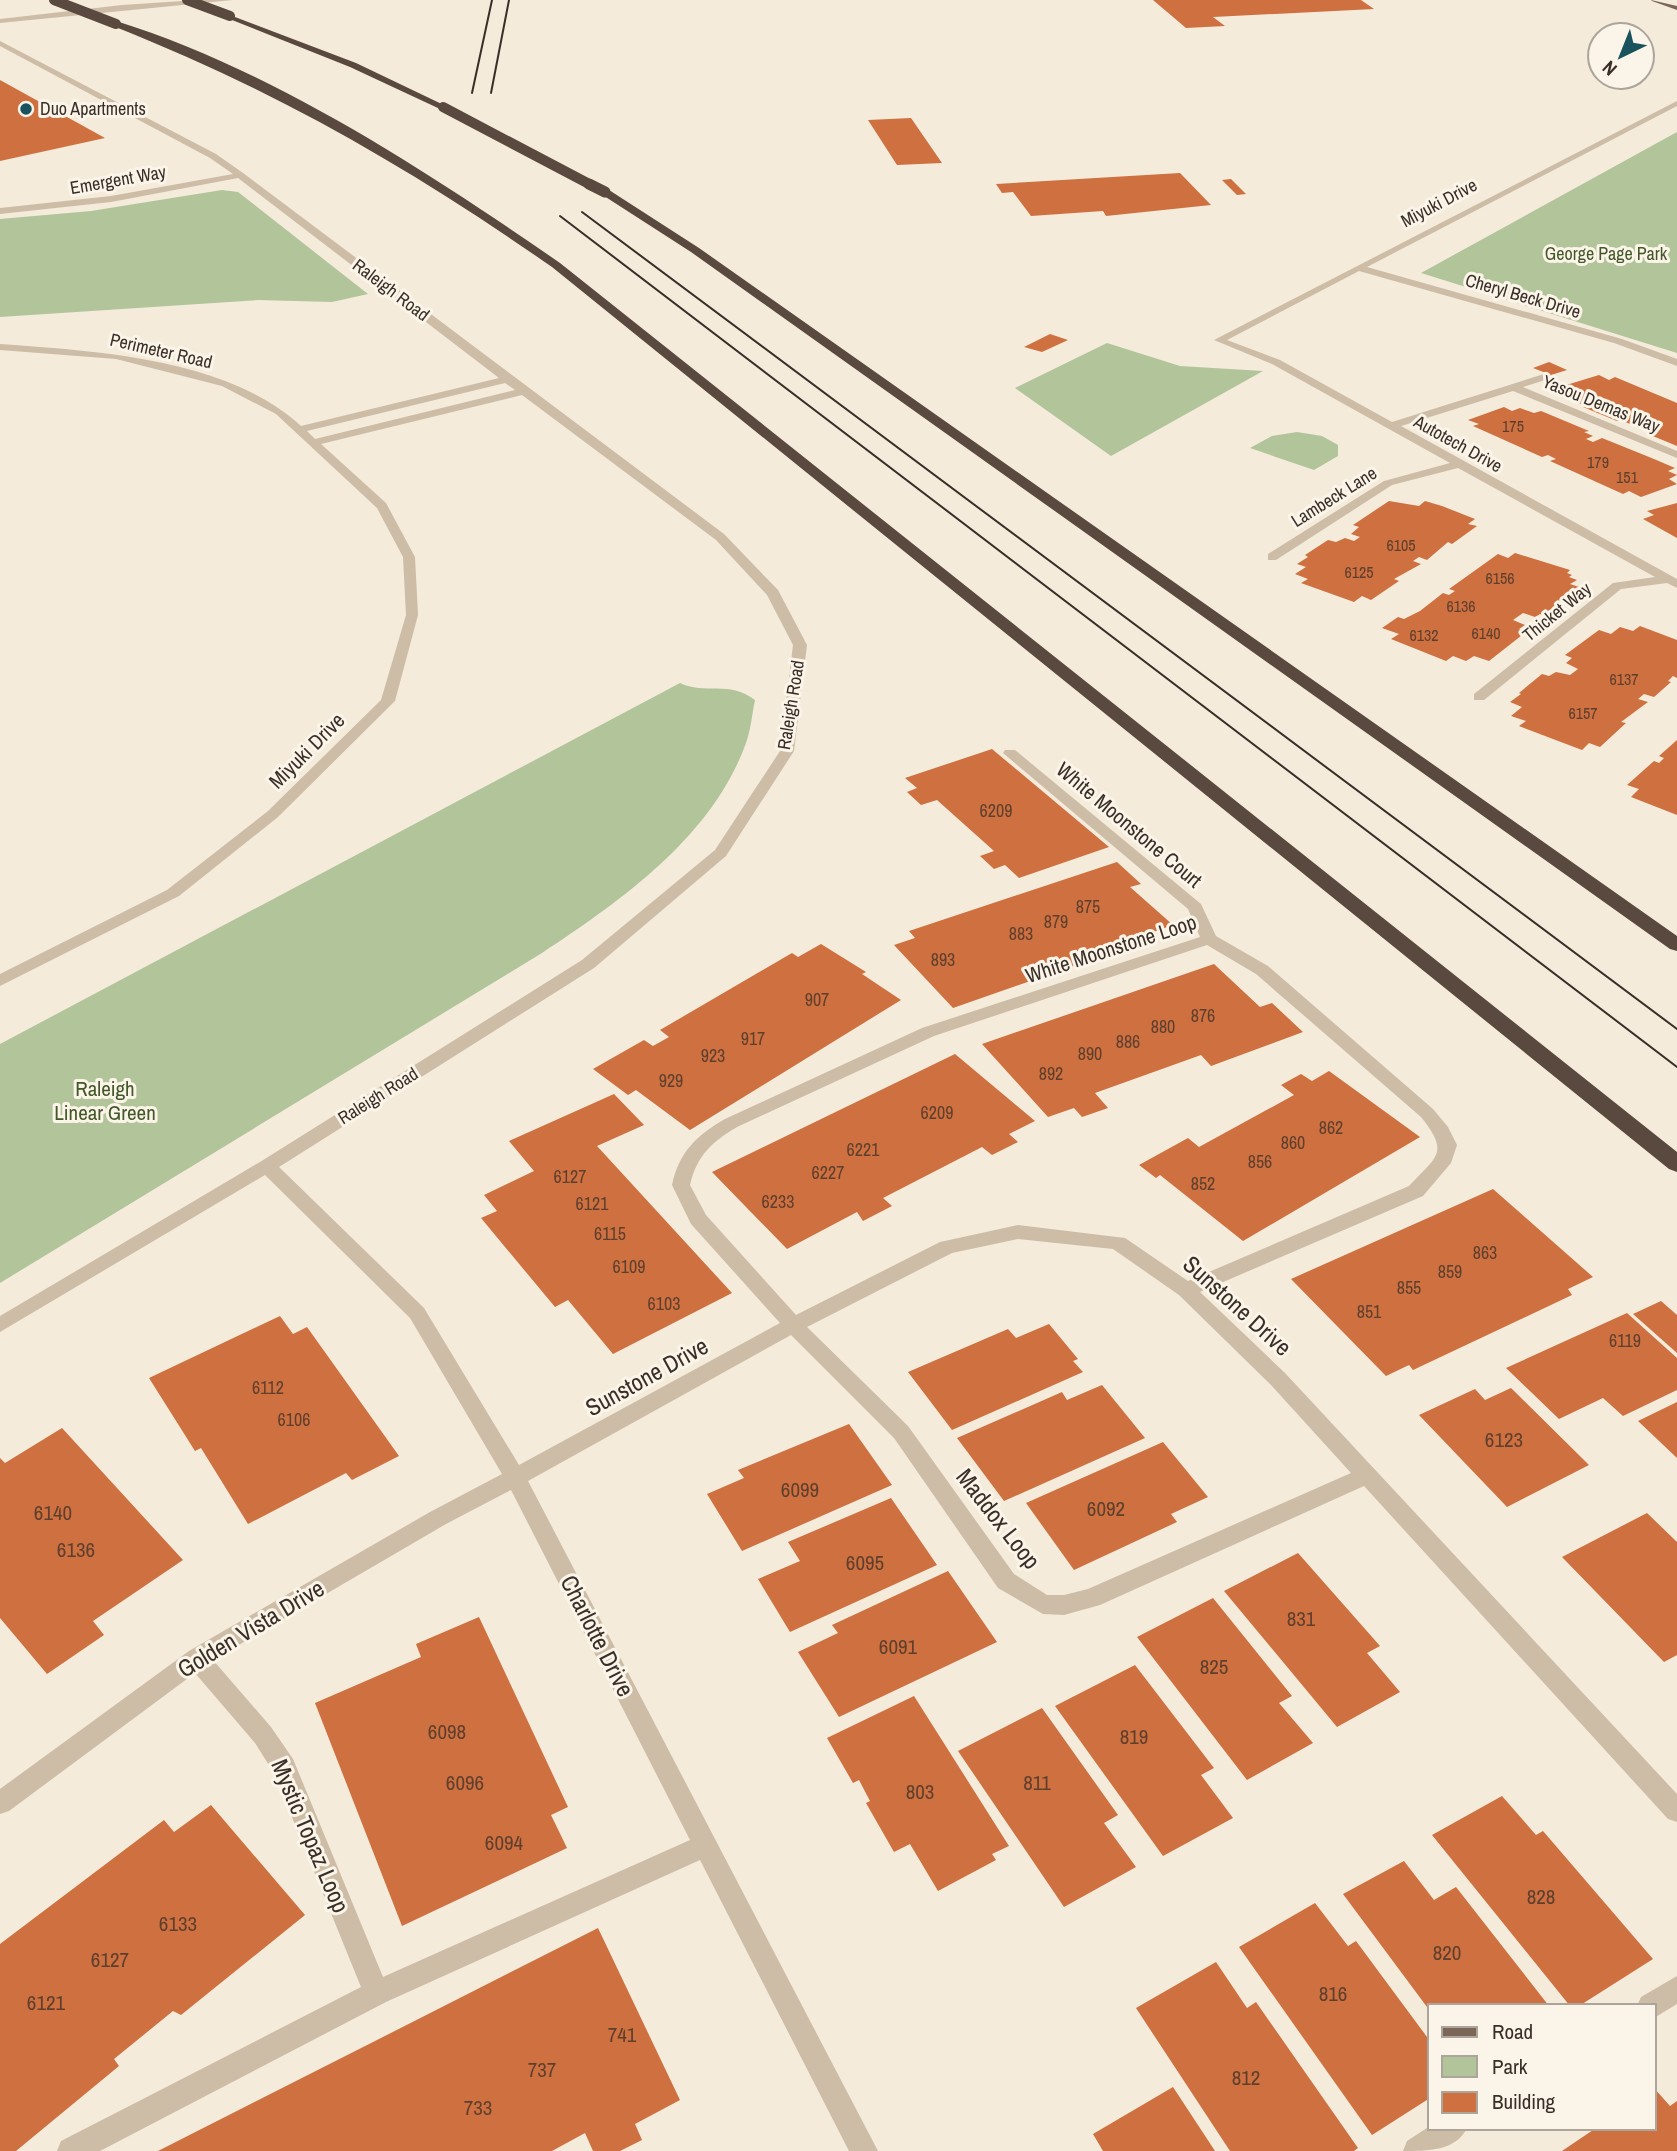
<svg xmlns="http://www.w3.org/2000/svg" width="1677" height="2151" font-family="'Archivo Narrow',sans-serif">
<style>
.green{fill:#b2c49a}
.building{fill:#ce703f}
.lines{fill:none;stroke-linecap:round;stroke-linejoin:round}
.minor{fill:#cdbca6;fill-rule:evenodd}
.major{fill:#7b6758;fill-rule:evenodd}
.highway{fill:#5a493e;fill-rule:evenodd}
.tram{stroke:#382f28;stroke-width:2}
.highway-bridge-far1{stroke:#5a493e;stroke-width:10}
.highway-bridge{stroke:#5a493e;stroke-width:11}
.poi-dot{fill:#1a525d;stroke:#fbf4e8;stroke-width:2.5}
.labels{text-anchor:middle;stroke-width:6;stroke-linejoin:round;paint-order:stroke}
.far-number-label{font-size:16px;fill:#5e3f2e}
.far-poi-label{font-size:18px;fill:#382f28;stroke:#fbf4e8;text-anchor:start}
.far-street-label{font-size:18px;fill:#382f28;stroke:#fbf4e8}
.far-park-label{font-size:18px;fill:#435829;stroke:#fbf4e8}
.number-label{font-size:18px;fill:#5e3f2e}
.street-label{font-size:21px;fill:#382f28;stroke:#fbf4e8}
.park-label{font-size:21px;fill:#435829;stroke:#fbf4e8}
.near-number-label{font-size:21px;fill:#5e3f2e}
.near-street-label{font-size:24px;fill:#382f28;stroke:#fbf4e8}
</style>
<rect width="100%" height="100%" fill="#f4ebdb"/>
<path class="green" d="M 1677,132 L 1677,353 L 1421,273 Z
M 222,190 L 238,192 L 368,294 L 332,302 L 258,300 L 0,317 L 0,219 L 91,211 Z
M 1107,343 L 1180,366 L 1263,371 L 1111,456 L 1015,388 Z
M 1297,432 L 1322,436 L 1338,445 L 1338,456 L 1314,470 L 1250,448 L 1272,436 Z
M 680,683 C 704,695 729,680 755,700 C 752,714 751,729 746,743 C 712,837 622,900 542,953 L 0,1283 L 0,1044 Z"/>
<path class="building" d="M 1153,0 L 1361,0 L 1374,9 L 1213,17 L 1225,26 L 1186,28 Z
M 0,80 L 105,138 L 0,161 Z
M 911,118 L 942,163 L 897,165 L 868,120 Z
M 1180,173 L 1211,205 L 1106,216 L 1103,211 L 1031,216 L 1013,192 L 1002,193 L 996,184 Z
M 1231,179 L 1246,194 L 1237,195 L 1222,180 Z
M 1050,334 L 1068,340 L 1042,352 L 1024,347 Z
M 1549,362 L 1567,370 L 1551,375 L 1533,368 Z
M 1599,375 L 1609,380 L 1615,377 L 1677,403 L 1677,446 L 1648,434 L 1657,431 L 1648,427 L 1651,426 L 1646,424 L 1637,427 L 1621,420 L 1617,421 L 1583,407 L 1585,406 L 1571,400 L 1577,398 L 1564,393 L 1573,390 L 1563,386 Z
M 1504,407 L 1512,411 L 1520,408 L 1534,413 L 1541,411 L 1589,431 L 1584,432 L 1593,436 L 1586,439 L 1593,442 L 1602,438 L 1654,459 L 1675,468 L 1668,471 L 1677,475 L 1669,479 L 1677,484 L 1641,497 L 1629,491 L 1623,494 L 1550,461 L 1556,459 L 1548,455 L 1542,457 L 1473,426 L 1479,424 L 1468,420 Z
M 1389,501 L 1419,506 L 1425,501 L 1442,506 L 1475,519 L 1468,524 L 1477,526 L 1452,544 L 1448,542 L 1427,560 L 1419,557 L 1413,561 L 1421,564 L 1394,579 L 1399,581 L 1371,600 L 1362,596 L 1354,602 L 1301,583 L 1308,579 L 1295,574 L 1306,567 L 1297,564 L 1308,557 L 1305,555 L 1328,540 L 1336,542 L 1345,538 L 1354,541 L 1360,537 L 1351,534 L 1359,527 L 1353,525 Z
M 1677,503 L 1677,538 L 1643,519 L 1654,515 L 1647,511 Z
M 1515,553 L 1570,570 L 1567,573 L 1572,575 L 1569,577 L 1577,580 L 1570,584 L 1585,589 L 1547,616 L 1540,614 L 1535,617 L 1523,613 L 1513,620 L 1525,625 L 1519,629 L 1526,632 L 1489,661 L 1474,656 L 1466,661 L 1453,656 L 1446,661 L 1391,639 L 1399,634 L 1382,628 L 1398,617 L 1404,619 L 1420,611 L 1443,593 L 1449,595 L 1455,591 L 1449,589 L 1498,554 L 1508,558 Z
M 1640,626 L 1677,640 L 1677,678 L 1673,676 L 1668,681 L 1671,682 L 1654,697 L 1644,694 L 1638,699 L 1648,702 L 1621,722 L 1626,723 L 1600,747 L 1589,743 L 1582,750 L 1519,726 L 1526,721 L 1511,716 L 1522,707 L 1510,702 L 1521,694 L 1519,693 L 1542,674 L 1549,676 L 1556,672 L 1570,675 L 1578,669 L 1566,663 L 1572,658 L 1565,655 L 1599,630 L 1611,634 L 1620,627 L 1633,631 Z
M 1677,740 L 1677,815 L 1631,797 L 1639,789 L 1627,785 L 1654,761 L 1659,763 L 1664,758 L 1659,756 Z
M 992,749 L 1109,847 L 1019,878 L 1005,865 L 994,869 L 980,856 L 994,851 L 937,800 L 921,805 L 907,792 L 917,788 L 905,778 Z
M 1117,862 L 1141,884 L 1130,887 L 1173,925 L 1137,938 L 1142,942 L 953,1008 L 894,945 L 915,938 L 909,931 Z
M 821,944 L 866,972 L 862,974 L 901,1000 L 690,1130 L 636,1090 L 628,1095 L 593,1069 L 644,1040 L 653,1046 L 669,1037 L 660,1030 L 792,953 L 798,957 Z
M 1214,964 L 1260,1007 L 1272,1003 L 1303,1032 L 1211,1066 L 1201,1055 L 1095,1093 L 1108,1108 L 1082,1117 L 1074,1108 L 1048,1117 L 982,1044 Z
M 955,1054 L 1035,1121 L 1009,1134 L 1018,1142 L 992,1155 L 982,1147 L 883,1198 L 892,1206 L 863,1221 L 857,1212 L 787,1249 L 712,1172 Z
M 1329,1071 L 1420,1137 L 1243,1241 L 1160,1175 L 1156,1178 L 1139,1165 L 1188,1138 L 1199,1147 L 1294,1095 L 1281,1085 L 1301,1074 L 1312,1081 Z
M 614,1094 L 644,1125 L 597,1146 L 732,1293 L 613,1354 L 568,1300 L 555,1307 L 481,1218 L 497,1211 L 484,1195 L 534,1171 L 509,1141 Z
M 1493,1189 L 1593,1277 L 1568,1289 L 1572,1295 L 1413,1370 L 1409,1365 L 1386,1376 L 1291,1279 Z
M 1661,1301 L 1677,1315 L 1677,1353 L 1633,1314 Z
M 1627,1313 L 1677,1358 L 1677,1390 L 1623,1416 L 1603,1398 L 1559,1419 L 1506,1368 Z
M 280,1316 L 293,1334 L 307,1327 L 399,1456 L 352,1480 L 346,1473 L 248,1524 L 201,1448 L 195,1451 L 149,1378 Z
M 1049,1324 L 1078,1359 L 1073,1361 L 1083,1372 L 952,1430 L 908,1372 L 1008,1329 L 1016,1338 Z
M 1102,1385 L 1145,1438 L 1004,1501 L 957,1438 L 1062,1392 L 1067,1400 Z
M 1511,1388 L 1589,1465 L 1507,1507 L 1419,1415 L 1475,1389 L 1485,1400 Z
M 1677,1402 L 1677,1458 L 1638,1421 Z
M 849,1424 L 892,1485 L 742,1551 L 707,1494 L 744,1478 L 738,1470 Z
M 62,1428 L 183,1560 L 93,1621 L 104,1635 L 47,1674 L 0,1618 L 0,1458 L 5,1463 Z
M 1163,1442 L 1208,1497 L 1171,1514 L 1177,1522 L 1074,1570 L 1026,1503 Z
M 891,1498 L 937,1565 L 790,1632 L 758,1579 L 800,1561 L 788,1542 Z
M 1647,1513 L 1677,1542 L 1677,1655 L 1664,1662 L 1562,1557 Z
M 1298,1553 L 1380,1646 L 1367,1653 L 1400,1692 L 1337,1727 L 1224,1591 Z
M 948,1571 L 997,1642 L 839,1717 L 798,1652 L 838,1633 L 832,1625 Z
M 1213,1598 L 1292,1696 L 1279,1703 L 1313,1743 L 1247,1780 L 1137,1637 Z
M 479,1617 L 568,1807 L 551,1815 L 567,1848 L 402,1926 L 315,1703 L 421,1657 L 416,1644 Z
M 1135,1665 L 1214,1768 L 1201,1775 L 1233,1818 L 1163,1856 L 1055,1706 Z
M 914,1696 L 1009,1846 L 992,1854 L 996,1860 L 938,1891 L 910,1844 L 894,1852 L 866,1803 L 870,1801 L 859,1780 L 853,1783 L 827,1738 Z
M 1042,1708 L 1118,1815 L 1104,1823 L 1136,1867 L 1064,1907 L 958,1751 Z
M 1502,1796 L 1536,1835 L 1543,1831 L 1653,1959 L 1579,2006 L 1570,2006 L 1432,1835 Z
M 211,1805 L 305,1915 L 181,2015 L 173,2011 L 114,2059 L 119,2066 L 16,2151 L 0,2151 L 0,1944 L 164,1820 L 174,1832 Z
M 1404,1861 L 1434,1900 L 1456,1887 L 1549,2006 L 1430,2006 L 1430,2011 L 1343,1894 Z
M 1315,1903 L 1348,1946 L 1356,1941 L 1430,2041 L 1430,2098 L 1372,2135 L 1239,1947 Z
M 598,1928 L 680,2100 L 635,2124 L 642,2140 L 620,2151 L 593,2151 L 585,2133 L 552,2151 L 158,2151 Z
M 1216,1962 L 1247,2008 L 1256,2002 L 1358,2148 L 1354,2151 L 1230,2151 L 1136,2008 Z
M 1173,2087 L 1215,2151 L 1103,2151 L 1093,2134 Z
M 1654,2088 L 1670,2106 L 1677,2101 L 1677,2151 L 1562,2151 L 1596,2128 L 1654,2128 Z"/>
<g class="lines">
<path class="minor" d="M 198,0 L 233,0 L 0,23 L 0,19 L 122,5 Z
M 0,41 L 216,154 L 243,173 L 724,534 L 778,590 L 807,645 L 794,751 L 726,856 L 594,968 L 279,1167 L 424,1308 L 519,1465 L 780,1323 L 691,1224 L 672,1185 C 679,1152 697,1135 725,1119 L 922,1028 L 1200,937 L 1188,909 L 1003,753 L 1005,750 L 1015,750 L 1201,904 L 1216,936 L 1268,966 L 1433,1109 L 1448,1127 L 1457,1145 L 1451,1163 L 1423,1196 L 1200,1292 L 1285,1373 L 1677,1794 L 1677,1822 L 1668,1819 L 1364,1486 L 1100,1605 L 1064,1615 L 1043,1614 L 998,1588 L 894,1438 L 791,1335 L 528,1481 L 878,2151 L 849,2151 L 700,1860 L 386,2002 L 100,2151 L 57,2151 L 61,2141 L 361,1987 L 274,1773 L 255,1743 L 195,1673 L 9,1811 L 0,1814 L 0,1789 L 189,1651 L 430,1512 L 502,1474 L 410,1318 L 265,1175 L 0,1332 L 0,1316 L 260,1162 L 582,960 L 715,850 L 780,751 L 793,645 L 767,595 L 716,540 L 522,395 L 321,444 L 386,503 L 415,557 L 418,615 L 395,701 L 278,817 L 179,896 L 0,986 L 0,974 L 167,890 L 268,811 L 381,700 L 406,615 L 403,557 L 377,508 L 276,414 L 222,386 L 116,359 L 0,350 L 0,344 C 96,351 227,358 301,426 L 499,378 L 238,178 L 111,202 L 0,214 L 0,208 L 111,196 L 233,174 L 210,158 L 0,46 ZM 505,383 L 515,390 L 315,439 L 307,431 ZM 1207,945 L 1256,974 L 1421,1117 C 1450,1153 1437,1156 1409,1186 L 1188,1281 L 1125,1238 L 1018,1225 L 940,1242 L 796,1315 L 706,1215 L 690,1185 C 697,1155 712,1142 737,1127 L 934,1036 ZM 1018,1239 L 1113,1249 L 1179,1295 L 1271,1385 L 1351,1473 L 1088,1589 L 1064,1595 L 1047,1595 L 1014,1574 L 908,1426 L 807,1327 L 952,1253 ZM 511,1490 L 690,1840 L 383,1977 L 293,1759 L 271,1727 L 213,1660 L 446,1524 Z
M 1677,101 L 1677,106 L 1367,267 L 1622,339 L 1677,359 L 1677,366 L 1614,343 L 1359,271 L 1227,340 L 1280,360 L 1392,422 L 1547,373 L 1552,376 L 1551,378 L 1523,387 L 1677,451 L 1677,458 L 1513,391 L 1401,426 L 1677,579 L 1677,588 L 1667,583 L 1621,589 L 1484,700 L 1474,700 L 1474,694 L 1613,583 L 1655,577 L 1458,468 L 1392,485 L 1276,560 L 1268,560 L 1268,554 L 1384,481 L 1450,463 L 1272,364 L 1214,340 Z
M 1677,1976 L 1677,2004 L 1654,2018 L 1654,2006 L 1637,2006 L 1641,1997 Z
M 1430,2126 L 1467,2128 C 1456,2151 1427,2151 1403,2151 L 1407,2141 Z"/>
<path class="major" d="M 1651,0 L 1677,6 L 1677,10 L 1652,1 Z"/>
<path class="highway" d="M 227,14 L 356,63 L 448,107 L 440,109 L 350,67 L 227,18 Z
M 116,21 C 271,69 427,171 560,263 L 1677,1152 L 1677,1172 L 1669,1169 L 552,267 C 408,167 277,91 113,26 Z
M 601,190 L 609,190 L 699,248 L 1677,936 L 1677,951 L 1670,949 L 691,252 L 601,194 Z"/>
<path class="tram" d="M 472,93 L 492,0
M 491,93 L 509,0
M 582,212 L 1677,1029
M 560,216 L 1677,1067"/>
<path class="highway-bridge-far1" d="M 54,0 L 116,24
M 187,0 L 230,16
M 443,107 L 593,186"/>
<path class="highway-bridge" d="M 589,184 L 605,192"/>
</g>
<circle class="poi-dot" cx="26" cy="109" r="7"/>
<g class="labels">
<g class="far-number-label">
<text x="1513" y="432">175</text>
<text x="1598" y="468">179</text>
<text x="1627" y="483">151</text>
<text x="1401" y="551">6105</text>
<text x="1359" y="578">6125</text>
<text x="1500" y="584">6156</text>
<text x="1461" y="612">6136</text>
<text x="1486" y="639">6140</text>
<text x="1424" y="641">6132</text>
<text x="1624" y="685">6137</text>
<text x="1583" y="719">6157</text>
</g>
<g class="far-poi-label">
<text x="40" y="115">Duo Apartments</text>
</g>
<g class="far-street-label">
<text transform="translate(118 180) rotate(-10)" y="6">Emergent Way</text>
<text transform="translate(1439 203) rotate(-28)" y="6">Miyuki Drive</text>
<text transform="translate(391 290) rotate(37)" y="6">Raleigh Road</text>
<text transform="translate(1523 296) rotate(16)" y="6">Cheryl Beck Drive</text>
<text transform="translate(161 351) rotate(13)" y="6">Perimeter Road</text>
<text transform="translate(1601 404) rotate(22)" y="6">Yasou Demas Way</text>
<text transform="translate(1458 444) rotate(29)" y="6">Autotech Drive</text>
<text transform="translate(1334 497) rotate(-32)" y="6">Lambeck Lane</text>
<text transform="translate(1557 612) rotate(-39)" y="6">Thicket Way</text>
<text transform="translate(791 705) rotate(-81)" y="6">Raleigh Road</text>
<text transform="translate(378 1096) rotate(-32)" y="6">Raleigh Road</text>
</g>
<g class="far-park-label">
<text x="1606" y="260">George Page Park</text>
</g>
<g class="number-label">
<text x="996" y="817">6209</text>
<text x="1088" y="913">875</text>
<text x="1056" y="928">879</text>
<text x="1021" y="940">883</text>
<text x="943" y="966">893</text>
<text x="817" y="1006">907</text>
<text x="1203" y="1022">876</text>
<text x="1163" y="1033">880</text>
<text x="753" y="1045">917</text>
<text x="1128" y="1048">886</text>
<text x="1090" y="1060">890</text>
<text x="713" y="1062">923</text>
<text x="1051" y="1080">892</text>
<text x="671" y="1087">929</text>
<text x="937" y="1119">6209</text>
<text x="1331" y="1134">862</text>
<text x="1293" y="1149">860</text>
<text x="863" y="1156">6221</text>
<text x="1260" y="1168">856</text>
<text x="828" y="1179">6227</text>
<text x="570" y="1183">6127</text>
<text x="1203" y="1190">852</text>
<text x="778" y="1208">6233</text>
<text x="592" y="1210">6121</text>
<text x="610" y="1240">6115</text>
<text x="1485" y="1259">863</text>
<text x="629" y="1273">6109</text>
<text x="1450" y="1278">859</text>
<text x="1409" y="1294">855</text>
<text x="664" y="1310">6103</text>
<text x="1369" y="1318">851</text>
<text x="1625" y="1347">6119</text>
<text x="268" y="1394">6112</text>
<text x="294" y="1426">6106</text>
</g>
<g class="street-label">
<text transform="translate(307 751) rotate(-45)" y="7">Miyuki Drive</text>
<text transform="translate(1129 825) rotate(40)" y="7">White Moonstone Court</text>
<text transform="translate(1111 949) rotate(-18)" y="7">White Moonstone Loop</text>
</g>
<g class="park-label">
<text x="105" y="1096">Raleigh<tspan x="105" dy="24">Linear Green</tspan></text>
</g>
<g class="near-number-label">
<text x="1504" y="1447">6123</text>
<text x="800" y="1497">6099</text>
<text x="1106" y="1516">6092</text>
<text x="53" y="1520">6140</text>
<text x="76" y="1557">6136</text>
<text x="865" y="1570">6095</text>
<text x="1301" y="1626">831</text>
<text x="898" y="1654">6091</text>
<text x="1214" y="1674">825</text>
<text x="447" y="1739">6098</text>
<text x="1134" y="1744">819</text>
<text x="465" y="1790">6096</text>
<text x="1037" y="1790">811</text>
<text x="920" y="1799">803</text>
<text x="504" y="1850">6094</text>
<text x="1541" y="1904">828</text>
<text x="178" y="1931">6133</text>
<text x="1447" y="1960">820</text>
<text x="110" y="1967">6127</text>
<text x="1333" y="2001">816</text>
<text x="46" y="2010">6121</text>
<text x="622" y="2042">741</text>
<text x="542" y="2077">737</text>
<text x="1246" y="2085">812</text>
<text x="478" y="2115">733</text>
</g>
<g class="near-street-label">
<text transform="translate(1237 1306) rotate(42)" y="8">Sunstone Drive</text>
<text transform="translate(647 1377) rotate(-29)" y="8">Sunstone Drive</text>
<text transform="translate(998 1519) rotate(52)" y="8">Maddox Loop</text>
<text transform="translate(251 1629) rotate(-31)" y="8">Golden Vista Drive</text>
<text transform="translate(597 1636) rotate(63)" y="8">Charlotte Drive</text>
<text transform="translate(310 1836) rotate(67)" y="8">Mystic Topaz Loop</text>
</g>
</g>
<rect x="1428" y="2004" width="228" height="126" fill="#fbf4e8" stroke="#ada59b" stroke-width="2"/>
<rect x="1442" y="2027" width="35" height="10" fill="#7b6758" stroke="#ada59b" stroke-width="2"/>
<text x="1492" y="2039" font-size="21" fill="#382f28">Road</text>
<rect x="1442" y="2056" width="35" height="21" fill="#b2c49a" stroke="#ada59b" stroke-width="2"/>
<text x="1492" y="2074" font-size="21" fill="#382f28">Park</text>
<rect x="1442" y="2092" width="35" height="21" fill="#ce703f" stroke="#ada59b" stroke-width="2"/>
<text x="1492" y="2109" font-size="21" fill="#382f28">Building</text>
<g transform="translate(1621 56) rotate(223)"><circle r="33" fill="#fbf4e8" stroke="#ada59b" stroke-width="2"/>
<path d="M0-5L12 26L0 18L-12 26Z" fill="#1a525d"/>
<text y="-10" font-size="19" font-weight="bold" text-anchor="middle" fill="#382f28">N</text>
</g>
</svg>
